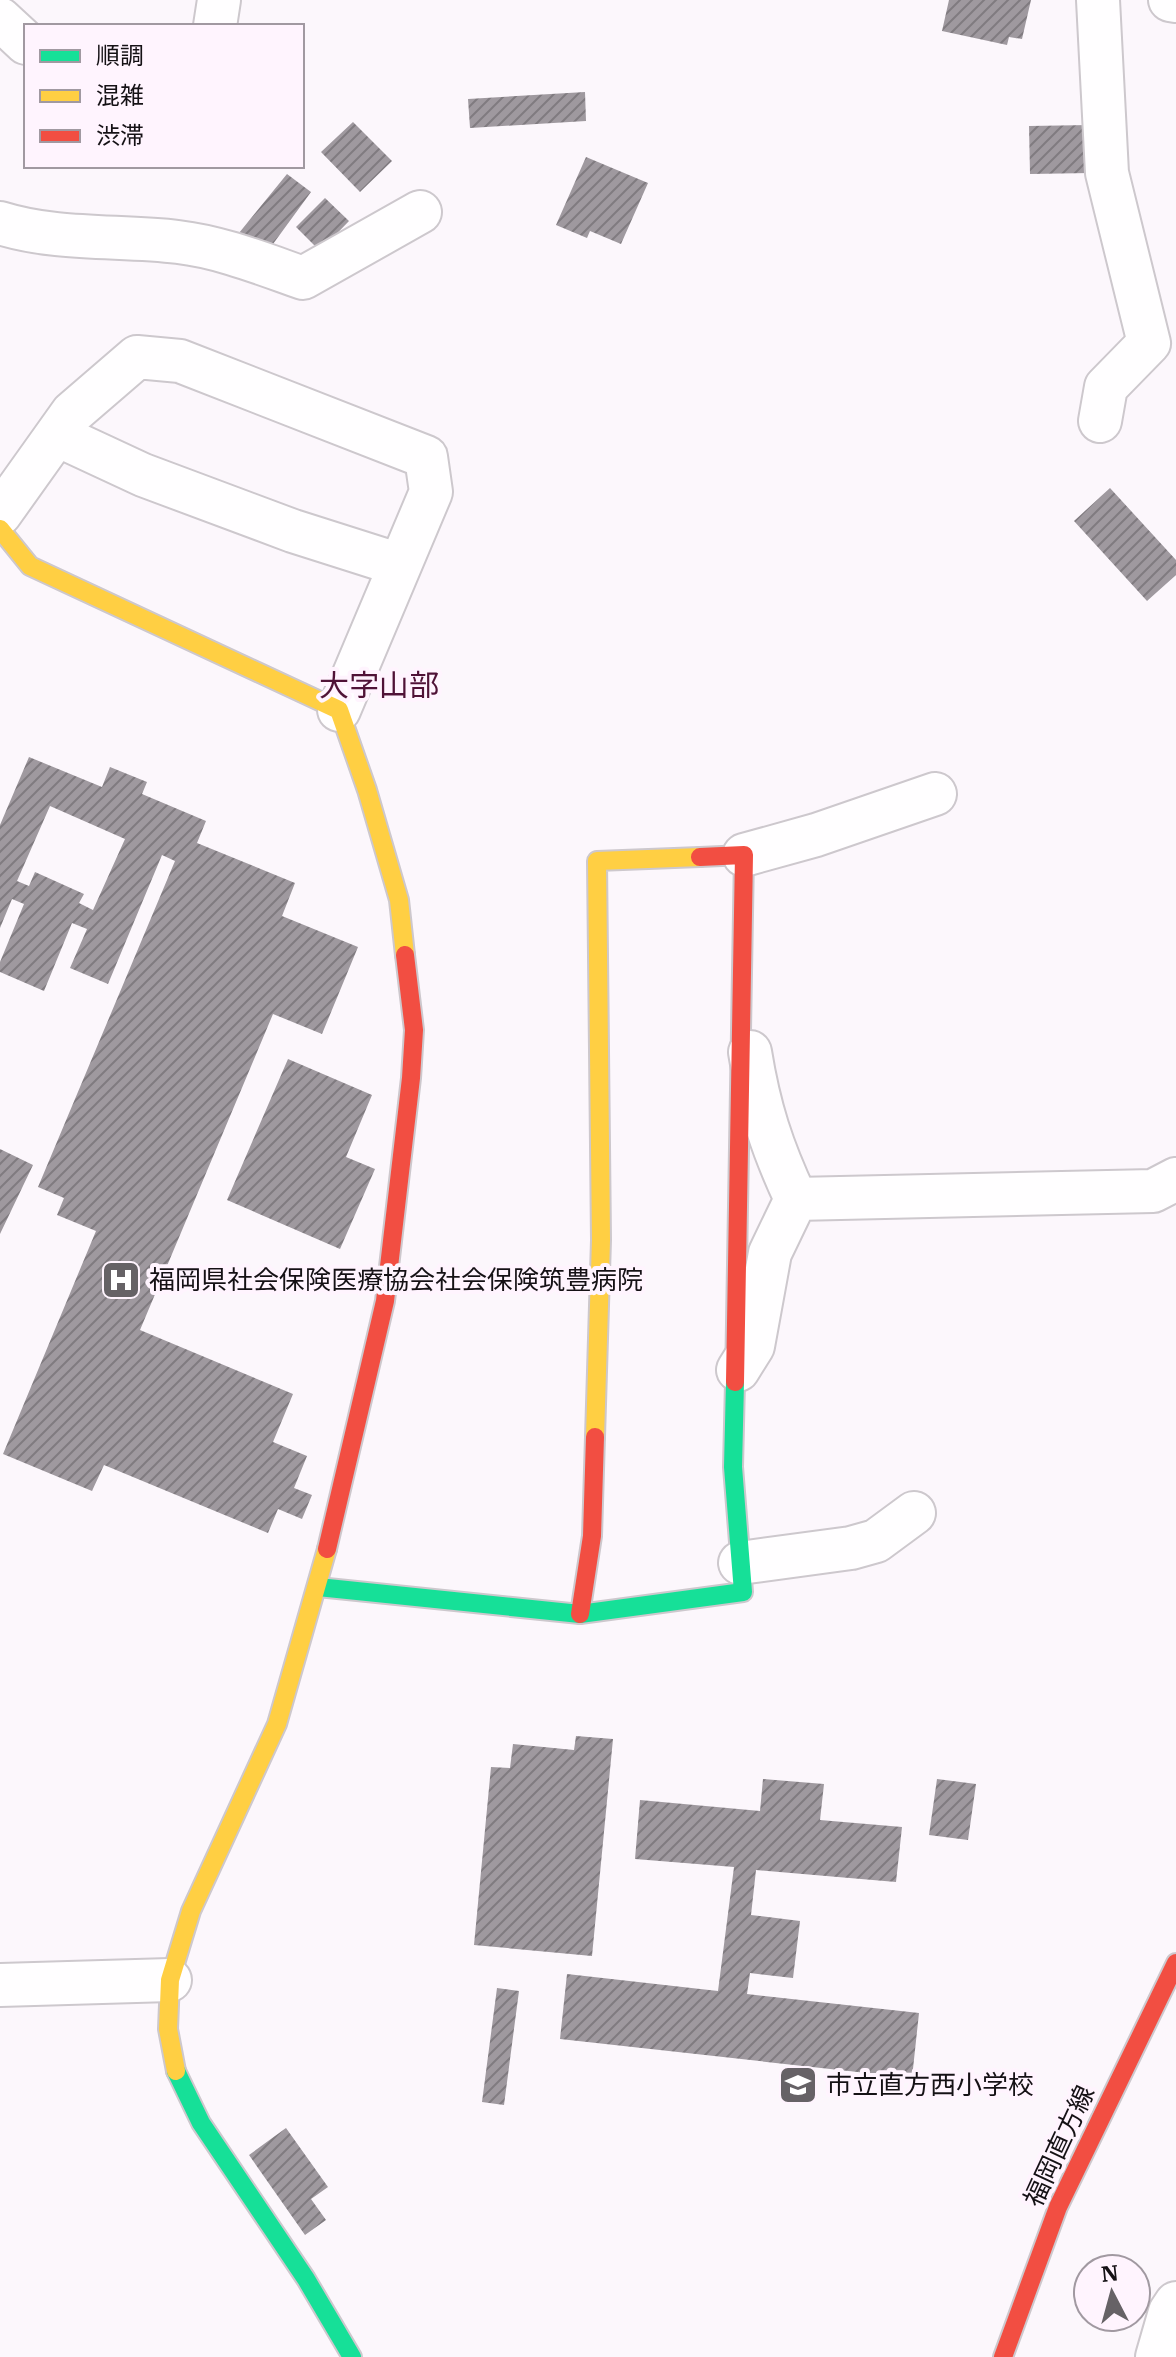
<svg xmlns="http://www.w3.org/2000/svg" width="1176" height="2357" font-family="'IBM Plex Serif','Noto Sans JP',serif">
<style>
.building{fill:url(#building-hatch);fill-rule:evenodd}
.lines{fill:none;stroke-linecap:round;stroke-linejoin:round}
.street-casing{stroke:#cdc8cd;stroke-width:46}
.fast-casing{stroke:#cdc8cd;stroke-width:22}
.slow-casing{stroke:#cdc8cd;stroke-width:22}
.jam-casing{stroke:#cdc8cd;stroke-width:22}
.street{stroke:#fffeff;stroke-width:42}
.fast{stroke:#16e098;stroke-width:18}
.slow{stroke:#ffcf43;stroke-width:18}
.jam{stroke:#f24e42;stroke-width:18}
.labels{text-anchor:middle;stroke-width:8;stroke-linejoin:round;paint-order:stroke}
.poi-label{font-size:26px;fill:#151115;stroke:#fff4fe;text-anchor:start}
.street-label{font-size:26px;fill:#151115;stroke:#fff4fe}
.quarter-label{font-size:30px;fill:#501337;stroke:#fff4fe}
</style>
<defs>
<pattern id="building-hatch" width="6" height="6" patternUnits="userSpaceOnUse" patternTransform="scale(2)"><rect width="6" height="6" fill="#9f999f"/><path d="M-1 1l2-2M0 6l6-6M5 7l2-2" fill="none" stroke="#807b80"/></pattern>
</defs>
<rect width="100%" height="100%" fill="#fcf7fc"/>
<path class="building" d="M 949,0 L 1031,0 L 1022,39 L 1009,37 L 1007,45 L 942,31 Z
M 585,92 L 586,121 L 470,128 L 468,99 Z
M 353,122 L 392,161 L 360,192 L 321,152 Z
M 1090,125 L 1091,173 L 1030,174 L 1029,126 Z
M 586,157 L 648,183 L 621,244 L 590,231 L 587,238 L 556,225 Z
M 287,174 L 311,192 L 273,244 L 239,233 Z
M 325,198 L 349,221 L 320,251 L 296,227 Z
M 1110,488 L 1176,560 L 1176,575 L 1147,601 L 1074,521 Z
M 29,757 L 102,787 L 110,767 L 147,782 L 142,794 L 206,821 L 197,843 L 295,883 L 282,916 L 358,947 L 322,1034 L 273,1014 L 140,1330 L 293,1394 L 273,1442 L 307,1456 L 294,1488 L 312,1495 L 302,1519 L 278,1509 L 268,1533 L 104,1465 L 92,1491 L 3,1454 L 96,1231 L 57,1215 L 64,1198 L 38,1187 L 175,861 L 162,855 L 108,984 L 70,968 L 87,929 L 72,923 L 44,991 L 0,972 L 0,962 L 24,904 L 12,899 L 0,928 L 0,825 ZM 50,806 L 125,839 L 93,910 L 79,903 L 84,894 L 35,872 L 29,886 L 17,881 Z
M 288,1059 L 372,1095 L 346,1157 L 375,1169 L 340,1249 L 227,1200 Z
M 0,1149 L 33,1165 L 0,1234 Z
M 576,1736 L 613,1739 L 592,1956 L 474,1945 L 491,1767 L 510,1768 L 513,1744 L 574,1750 Z
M 763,1779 L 824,1784 L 820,1820 L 902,1827 L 896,1882 L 756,1870 L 751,1915 L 800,1921 L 793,1978 L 750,1973 L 747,1994 L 919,2013 L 912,2078 L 560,2039 L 567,1974 L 718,1991 L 734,1867 L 635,1859 L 640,1800 L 760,1811 Z
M 937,1779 L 976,1784 L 968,1840 L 929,1835 Z
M 497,1988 L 519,1991 L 504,2105 L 482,2102 Z
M 286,2128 L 328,2187 L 311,2199 L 326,2220 L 305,2235 L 249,2155 Z"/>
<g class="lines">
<g class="street-casing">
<path id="street" d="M 1098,0 L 1107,173 L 1149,343 L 1106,387 L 1100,421
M 1170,0 L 1176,1
M 0,19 L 26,43
M 215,26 L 219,0
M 0,223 C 57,241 120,235 178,242 C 221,247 263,264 303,278 L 420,212
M 57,435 L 143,475 L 293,531 L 400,565
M 0,514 L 72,413 L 137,357 L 180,361 L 426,457 L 431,492 L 339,710
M 744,855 L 816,835 L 935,794
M 750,1052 C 759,1108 772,1148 796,1199 L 1153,1191 L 1176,1179
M 738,1370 L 753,1346 L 770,1253 L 796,1199
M 740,1563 L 851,1548 L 876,1541 L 914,1513
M 0,1985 L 170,1980
M 1157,2357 L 1170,2312 L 1176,2303"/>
</g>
<g class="fast-casing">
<path id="fast" d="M 318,1587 L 580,1614 L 743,1592 L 733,1467 L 735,1382
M 176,2071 L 201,2123 L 306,2279 L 352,2357"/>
</g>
<g class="slow-casing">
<path id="slow" d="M 0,529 L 30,566 L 339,710 L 367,790 L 399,900 L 405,955
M 595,1437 L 601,1240 L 597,861 L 700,857
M 176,2071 L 168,2029 L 170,1980 L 191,1911 L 277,1724 L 327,1549"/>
</g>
<g class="jam-casing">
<path id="jam" d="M 700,857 L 744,855 L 735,1382
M 327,1549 L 385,1301 L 411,1078 L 414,1030 L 405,955
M 580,1614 L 592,1536 L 595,1437
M 1003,2357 L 1058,2207 L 1176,1963"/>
</g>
<use href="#street" class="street"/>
<use href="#fast" class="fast"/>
<use href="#slow" class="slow"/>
<use href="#jam" class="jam"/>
</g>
<defs>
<g id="hospital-square" transform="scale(2)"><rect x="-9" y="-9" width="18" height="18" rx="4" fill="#666266" stroke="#fff4fe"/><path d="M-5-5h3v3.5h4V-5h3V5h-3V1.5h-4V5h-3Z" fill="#fff"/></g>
<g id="school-square" transform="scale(2)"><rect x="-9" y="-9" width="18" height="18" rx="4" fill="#666266" stroke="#fff4fe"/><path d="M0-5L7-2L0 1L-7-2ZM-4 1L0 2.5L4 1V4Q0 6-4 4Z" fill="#fff"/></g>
</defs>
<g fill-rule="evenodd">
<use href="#hospital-square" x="121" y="1280"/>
<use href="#school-square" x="798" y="2085"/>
</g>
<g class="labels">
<g class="poi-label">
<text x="149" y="1289">福岡県社会保険医療協会社会保険筑豊病院</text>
<text x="826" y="2094">市立直方西小学校</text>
</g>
<g class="street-label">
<text transform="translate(1059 2146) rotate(-65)" y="9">福岡直方線</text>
</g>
<g class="quarter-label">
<text x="379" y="696">大字山部</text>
</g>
</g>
<rect x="24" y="24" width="280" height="144" fill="#fff4fe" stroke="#a199a1" stroke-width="2"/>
<rect x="40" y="50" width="40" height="12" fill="#16e098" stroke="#a199a1" stroke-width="2"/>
<text x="96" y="64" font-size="24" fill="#151115">順調</text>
<rect x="40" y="90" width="40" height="12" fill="#ffcf43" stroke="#a199a1" stroke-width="2"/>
<text x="96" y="104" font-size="24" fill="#151115">混雑</text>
<rect x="40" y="130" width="40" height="12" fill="#f24e42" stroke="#a199a1" stroke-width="2"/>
<text x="96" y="144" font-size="24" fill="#151115">渋滞</text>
<g transform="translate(1112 2293) rotate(354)"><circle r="38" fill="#fff4fe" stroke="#a199a1" stroke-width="2"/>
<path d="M0-6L14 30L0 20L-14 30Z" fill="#666266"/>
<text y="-12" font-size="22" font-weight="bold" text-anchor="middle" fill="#151115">N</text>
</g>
</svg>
